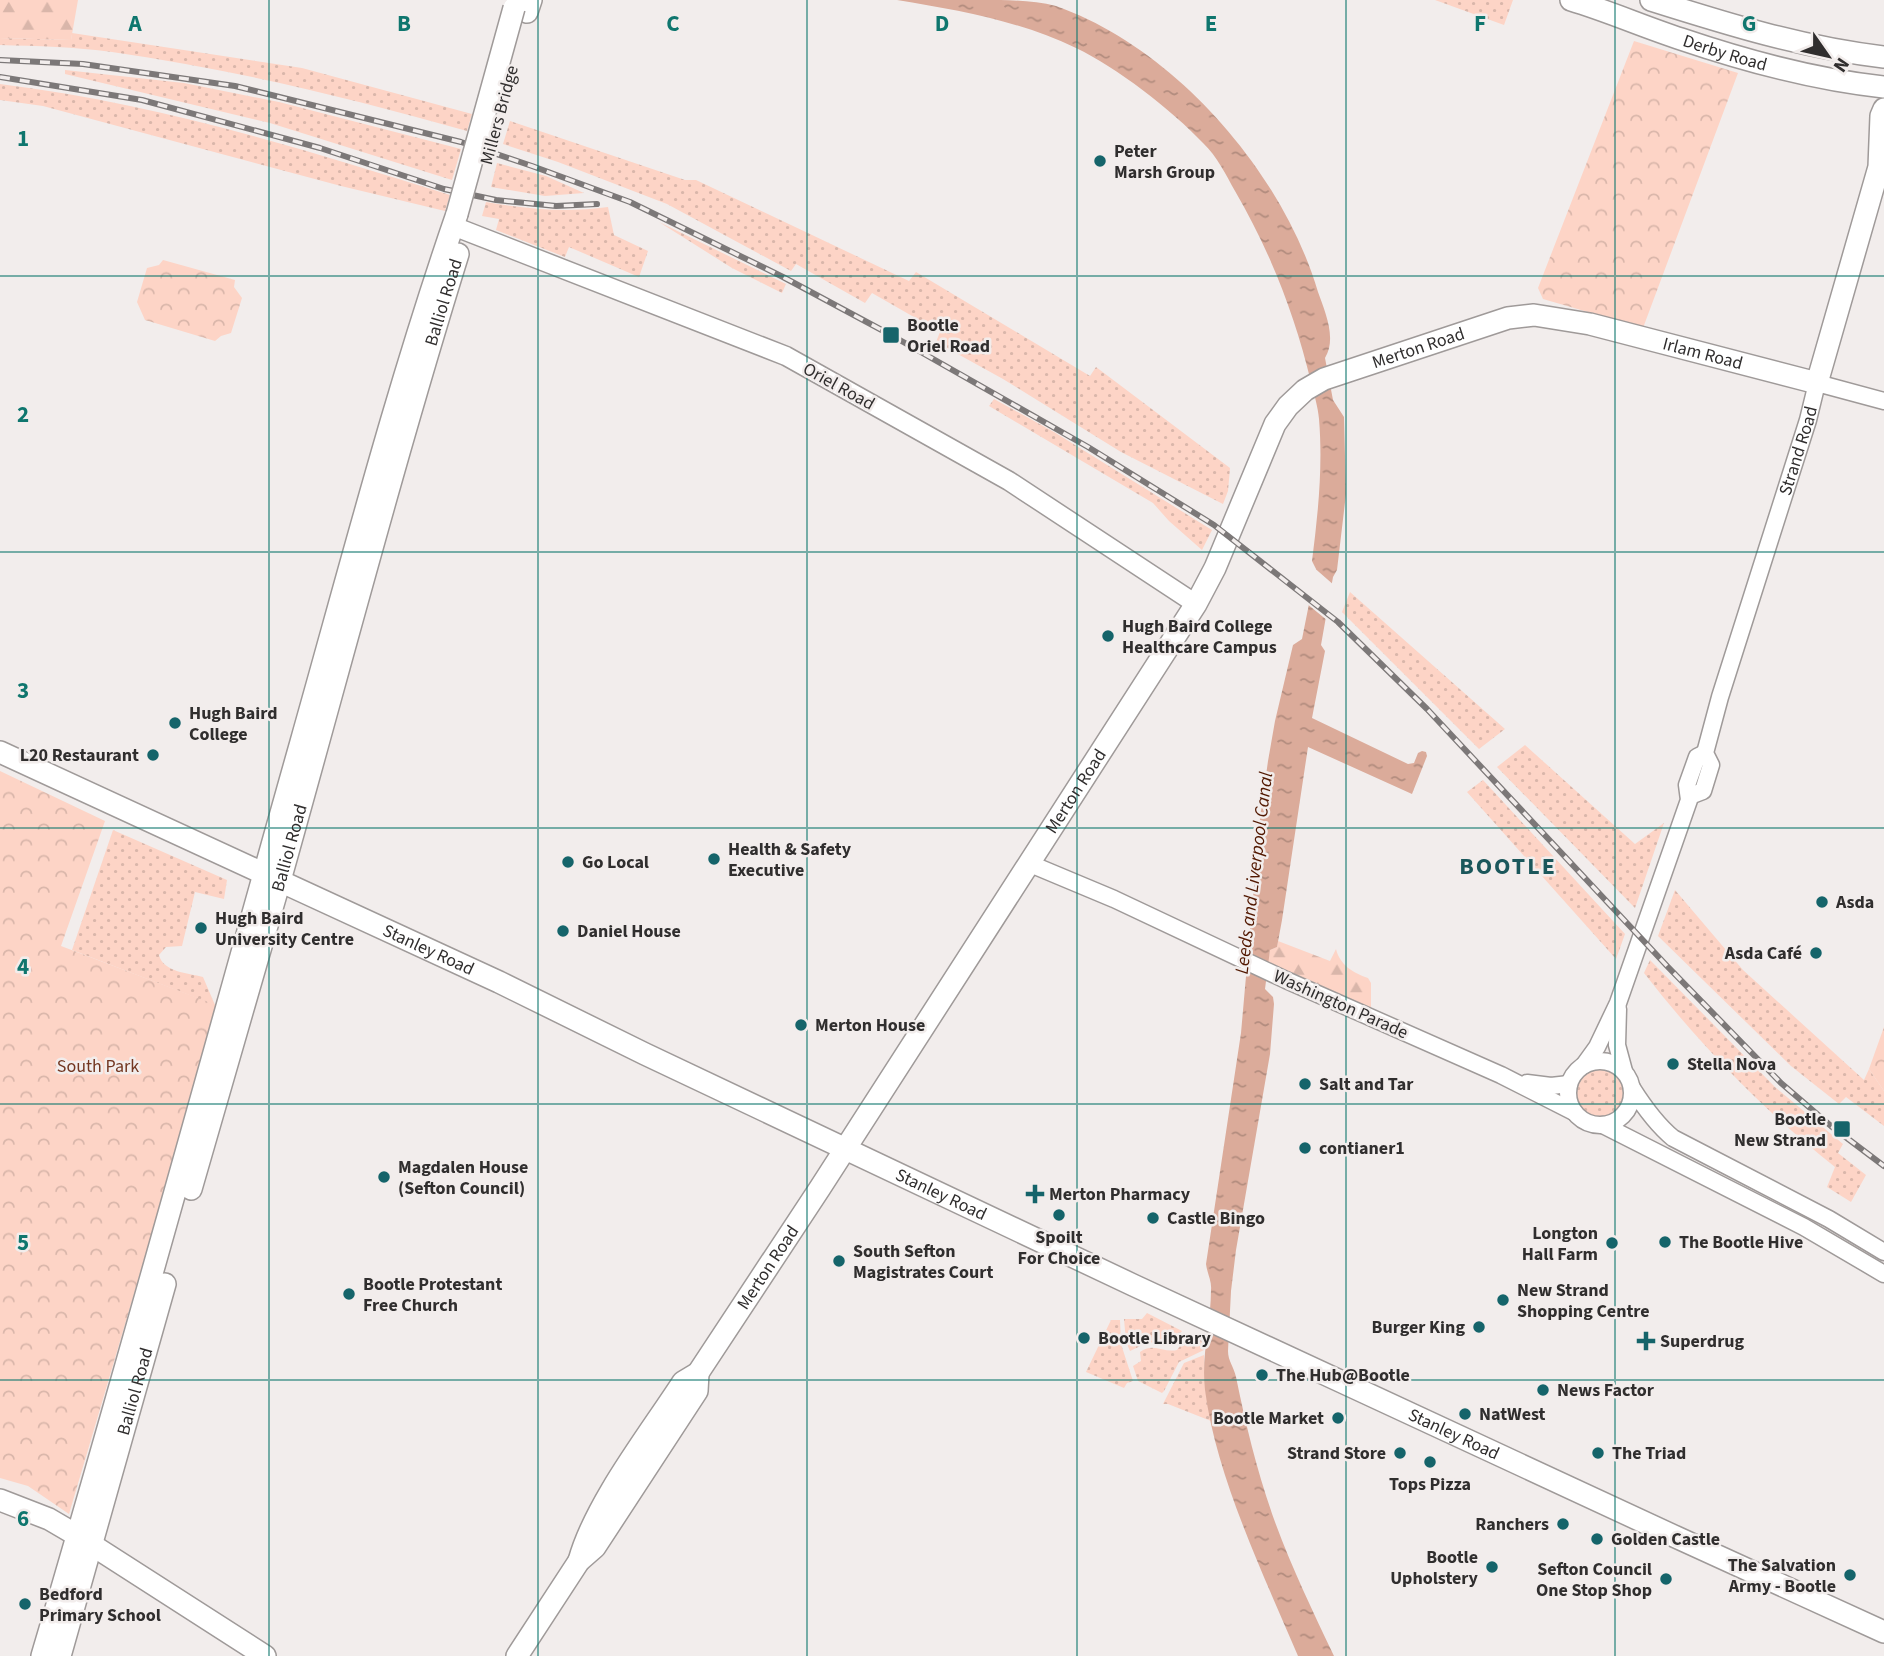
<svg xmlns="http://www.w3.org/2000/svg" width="1884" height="1656" font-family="'Source Sans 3',sans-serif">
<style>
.grass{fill:url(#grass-dots)}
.forest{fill:url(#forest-firs)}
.park{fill:url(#park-crowns)}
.water{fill:url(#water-ripples)}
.pier{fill:#f2edec}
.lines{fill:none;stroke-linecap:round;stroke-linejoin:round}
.tertiary-casing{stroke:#9f9a99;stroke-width:19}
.secondary-casing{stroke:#9f9a99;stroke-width:21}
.primary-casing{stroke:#9f9a99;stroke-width:24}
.trunk-casing{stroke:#9f9a99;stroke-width:24}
.tertiary{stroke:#fff;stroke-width:16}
.secondary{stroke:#fff;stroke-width:18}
.primary{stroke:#fff;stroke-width:21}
.trunk{stroke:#fff;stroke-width:21}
.rail-casing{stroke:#7c7878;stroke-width:6}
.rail{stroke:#f2edec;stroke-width:3.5;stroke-dasharray:10;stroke-linecap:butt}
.trunk-bridge-casing{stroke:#9f9a99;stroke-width:24;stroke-linecap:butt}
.trunk-bridge{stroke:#fff;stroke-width:21}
.grid{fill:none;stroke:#0f766e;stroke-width:2;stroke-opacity:0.55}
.poi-dot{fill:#15646a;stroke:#f2edec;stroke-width:2.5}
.labels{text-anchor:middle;stroke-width:5;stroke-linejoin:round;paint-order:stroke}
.street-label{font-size:18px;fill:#302e2e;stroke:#f2edec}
.poi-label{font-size:18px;font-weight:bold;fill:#302e2e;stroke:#f2edec;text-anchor:start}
.park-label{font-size:18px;fill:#723620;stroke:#f2edec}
.water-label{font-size:19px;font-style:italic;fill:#521801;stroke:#f2edec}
.district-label{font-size:24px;font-weight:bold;letter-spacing:2px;fill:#1b575b;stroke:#f2edec}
.grid-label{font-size:23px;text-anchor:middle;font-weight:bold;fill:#0f766e;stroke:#f2edec;stroke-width:5;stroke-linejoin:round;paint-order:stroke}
</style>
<defs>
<pattern id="grass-dots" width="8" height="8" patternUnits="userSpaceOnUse" patternTransform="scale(1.75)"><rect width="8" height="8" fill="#fdd4c6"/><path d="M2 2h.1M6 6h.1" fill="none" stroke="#d9b6aa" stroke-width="1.8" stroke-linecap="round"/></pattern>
<pattern id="forest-firs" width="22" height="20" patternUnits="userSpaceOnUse" patternTransform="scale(1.75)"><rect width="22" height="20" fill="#fdd4c6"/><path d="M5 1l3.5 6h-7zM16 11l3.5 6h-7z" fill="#d9b6aa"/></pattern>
<pattern id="park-crowns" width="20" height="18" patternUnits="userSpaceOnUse" patternTransform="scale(1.75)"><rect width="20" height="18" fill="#fdd4c6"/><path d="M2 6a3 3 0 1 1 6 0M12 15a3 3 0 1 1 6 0" fill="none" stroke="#d9b6aa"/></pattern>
<pattern id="water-ripples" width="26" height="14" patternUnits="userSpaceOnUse" patternTransform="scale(1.75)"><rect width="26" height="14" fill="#dbab9a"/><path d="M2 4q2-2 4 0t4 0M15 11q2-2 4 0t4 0" fill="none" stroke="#b28c7e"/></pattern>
</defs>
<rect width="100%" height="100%" fill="#f2edec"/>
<path class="grass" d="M 1435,0 L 1513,0 L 1504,25 Z
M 72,33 L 302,68 L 472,114 L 467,131 C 351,98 231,69 112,52 C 75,47 37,46 0,45 L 0,38 L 71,40 Z
M 65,70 L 184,83 L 279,102 L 461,149 L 452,180 L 270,123 L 65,74 Z
M 0,84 C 154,103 302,148 450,195 L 445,211 L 341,186 L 43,106 L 0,100 Z
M 510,121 L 685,180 L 696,180 L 909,281 L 916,272 L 1090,376 L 1096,367 L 1230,468 L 1228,491 L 1223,504 L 1121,452 L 1003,379 L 936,342 L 940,332 L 872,293 L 865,303 L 796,264 L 791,271 L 667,204 L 558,162 L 503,144 Z
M 497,163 L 546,176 L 584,193 L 545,196 L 491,187 Z
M 486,202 C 527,209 566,213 608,207 L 614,235 L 648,251 L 639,277 L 569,247 L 565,257 L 496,230 L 499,219 L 482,216 Z
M 659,222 L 786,284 L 782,293 L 732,268 Z
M 994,399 L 1054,432 L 1212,530 L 1202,550 L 1169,521 L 1153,503 L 989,406 Z
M 1350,592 L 1505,729 L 1479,749 L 1342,612 Z
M 1525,745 L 1635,844 L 1664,823 L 1635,908 L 1497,767 Z
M 1483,780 L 1625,934 L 1616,959 L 1467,792 Z
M 113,830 L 227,880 L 224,899 L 195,892 L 182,946 L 166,947 L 159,955 C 163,972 188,973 203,977 L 215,1005 L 72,950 Z
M 1675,890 L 1743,970 L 1864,1080 L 1869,1069 L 1884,1091 L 1884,1126 L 1846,1097 L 1839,1104 L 1791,1066 L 1658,936 Z
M 1650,960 L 1775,1087 L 1843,1144 L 1838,1153 L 1866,1175 L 1851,1202 L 1827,1187 L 1835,1167 C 1764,1111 1700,1045 1644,973 Z
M1575 1093a24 24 0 1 1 48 0a24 24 0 1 1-48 0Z
M 1147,1313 L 1182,1331 L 1174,1344 L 1170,1346 L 1149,1342 L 1130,1351 L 1126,1342 L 1124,1319 L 1142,1319 Z
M 1111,1320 L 1120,1320 L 1121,1344 L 1133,1381 L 1127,1383 L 1124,1388 L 1086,1372 Z
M 1189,1334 L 1207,1343 L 1204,1350 L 1179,1362 L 1164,1391 L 1162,1393 L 1138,1381 L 1133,1366 L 1141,1361 L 1140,1352 C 1153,1342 1163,1353 1177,1350 Z
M 1204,1355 L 1205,1388 L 1211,1421 L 1168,1404 L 1163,1404 L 1184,1363 Z"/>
<path class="forest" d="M 0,0 L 78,0 L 71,40 L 0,38 Z
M 1278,941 L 1330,961 L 1336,949 C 1340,965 1353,973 1368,978 L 1371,983 L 1371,1008 L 1268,962 L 1270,950 L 1277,947 Z"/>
<path class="park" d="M 1634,41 L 1738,73 L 1643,328 L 1543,299 L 1538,288 Z
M 163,260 L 235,280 L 234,287 L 242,298 L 231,333 L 221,336 L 215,341 L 145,320 L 137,302 L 147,268 L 159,265 Z
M 0,771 L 105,821 L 61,946 L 219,1006 L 69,1514 L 28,1486 L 0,1478 Z
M 1884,1027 L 1884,1091 L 1869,1069 Z"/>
<path class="water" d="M 897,0 C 926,0 954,0 983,0 C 1007,0 1033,0 1056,6 C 1175,48 1283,173 1318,292 C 1325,312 1337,338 1325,358 L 1333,400 L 1344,417 L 1346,494 L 1337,570 L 1333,577 L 1321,645 L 1325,651 L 1312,718 L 1408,764 L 1414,763 L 1418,753 L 1422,751 L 1426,752 L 1427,756 L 1412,794 L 1308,747 L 1282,920 L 1277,947 L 1270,950 L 1265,989 L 1273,997 L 1274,1004 L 1270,1054 L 1236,1250 L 1231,1291 L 1228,1351 C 1228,1361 1234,1367 1236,1377 C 1246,1426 1258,1475 1275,1522 C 1292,1568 1313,1612 1334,1656 L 1298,1656 C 1264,1576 1216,1476 1205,1390 C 1201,1355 1211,1324 1211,1290 C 1212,1281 1207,1273 1206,1264 L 1241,1033 L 1260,818 L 1268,761 L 1275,721 L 1293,645 L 1302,639 L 1316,569 L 1312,561 C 1318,514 1323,467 1319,419 C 1318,407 1314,394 1311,382 C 1295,315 1270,251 1235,191 C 1226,175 1217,156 1203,143 C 1172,110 1116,67 1076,48 C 1020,21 958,10 897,0 Z"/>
<path class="pier" d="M 1311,565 L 1335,586 L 1328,621 L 1306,603 L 1313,569 Z"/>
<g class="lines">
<g class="tertiary-casing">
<g id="tertiary">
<path id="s1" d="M 1690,796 L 1703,791 L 1711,765 L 1705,753 L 1720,697 L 1808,420 L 1817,383 L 1884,401"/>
<path d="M 1028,863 L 1114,899 L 1286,980 L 1501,1075 L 1574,1112"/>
<path d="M 1618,1009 L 1617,1045 L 1624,1071"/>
<circle cx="1600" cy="1093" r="32"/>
<path d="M 1584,1065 L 1597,1047 L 1618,1003 L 1689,800 L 1687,785 L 1697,757 L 1705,753"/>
<path d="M 1527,1083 L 1551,1086 L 1569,1084"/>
<path d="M 1632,1088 C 1644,1107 1656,1124 1673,1138 L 1829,1219 L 1884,1252"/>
<path d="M 1603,1125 L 1804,1227 L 1884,1274"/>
</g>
</g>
<g class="secondary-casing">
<path id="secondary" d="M 453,226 L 786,356 L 1009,481 L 1196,604"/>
</g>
<g class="primary-casing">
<g id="primary">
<path id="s2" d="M 0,752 L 499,982 L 645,1054 L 1133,1285 L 1676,1537 L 1884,1632"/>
<path d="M 0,1500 L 49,1519 L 78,1536 L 265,1656"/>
<path id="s3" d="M 579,1561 C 595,1503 650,1433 683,1382 L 698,1373 L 820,1188 L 1196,604 L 1215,568 L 1275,424 L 1288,406 L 1305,390 L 1324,379 L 1508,318 L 1534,315 L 1590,324 L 1817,383 L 1879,167 L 1881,116 L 1884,109"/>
<path d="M 517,1656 L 579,1561 L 595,1547 L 697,1391 L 698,1373"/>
</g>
</g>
<g class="trunk-casing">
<g id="trunk">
<path id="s4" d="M 1571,0 C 1608,11 1644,27 1681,39 C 1746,61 1816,80 1884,87"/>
<path d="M 1651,0 C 1727,24 1804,48 1884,57"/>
<path d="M 527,12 L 531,0"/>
<path id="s5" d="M 191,1189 C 221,1088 250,986 279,884 C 338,674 393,463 458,254"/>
<path d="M 42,1656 C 132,1352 215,1047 301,742 C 351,565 397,387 457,214"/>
<path id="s6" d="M 60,1656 L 165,1284"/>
</g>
</g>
<use href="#tertiary" class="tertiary"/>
<use href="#secondary" class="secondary"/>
<use href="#primary" class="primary"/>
<use href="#trunk" class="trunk"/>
<g class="rail-casing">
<path id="rail" d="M 0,60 L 83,64 L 235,86 L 461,142 L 532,166 L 630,202 L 783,277 L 891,335 L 1088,447 L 1214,525 L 1338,622 L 1427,709 L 1668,967 L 1781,1083 L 1831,1126 L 1884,1166
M 0,77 L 142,100 L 320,148 L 444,189 L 496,200 L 556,206 L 597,204"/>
</g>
<use href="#rail" class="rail"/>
<g class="trunk-bridge-casing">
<path id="trunk-bridge" d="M 457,214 L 514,8"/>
</g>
<use href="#trunk-bridge" class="trunk-bridge"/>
</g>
<path class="grid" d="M 269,0 L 269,1656M 538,0 L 538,1656M 807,0 L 807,1656M 1077,0 L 1077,1656M 1346,0 L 1346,1656M 1615,0 L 1615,1656M 0,276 L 1884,276M 0,552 L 1884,552M 0,828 L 1884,828M 0,1104 L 1884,1104M 0,1380 L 1884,1380"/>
<g class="poi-dot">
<circle cx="1100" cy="161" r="7"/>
<rect x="882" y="326" width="18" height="18" rx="3.5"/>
<circle cx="1108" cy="636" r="7"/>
<circle cx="175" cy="723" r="7"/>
<circle cx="153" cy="755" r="7"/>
<circle cx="714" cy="859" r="7"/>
<circle cx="568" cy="862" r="7"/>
<circle cx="1822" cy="902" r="7"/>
<circle cx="201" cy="928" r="7"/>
<circle cx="563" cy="931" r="7"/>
<circle cx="1816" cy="953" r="7"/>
<circle cx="801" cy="1025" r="7"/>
<circle cx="1673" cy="1064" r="7"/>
<circle cx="1305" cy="1084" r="7"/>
<rect x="1833" y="1120" width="18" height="18" rx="3.5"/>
<circle cx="1305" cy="1148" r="7"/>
<circle cx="384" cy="1177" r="7"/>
<path d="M1031.5 1183.5h7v7h7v7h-7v7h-7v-7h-7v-7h7z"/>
<circle cx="1059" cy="1215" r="7"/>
<circle cx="1153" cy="1218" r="7"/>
<circle cx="1665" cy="1242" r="7"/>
<circle cx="1612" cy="1243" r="7"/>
<circle cx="839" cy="1261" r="7"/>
<circle cx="349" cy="1294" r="7"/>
<circle cx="1503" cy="1300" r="7"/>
<circle cx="1479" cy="1327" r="7"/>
<circle cx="1084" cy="1338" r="7"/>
<path d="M1642.5 1330.5h7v7h7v7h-7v7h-7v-7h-7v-7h7z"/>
<circle cx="1262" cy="1375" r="7"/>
<circle cx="1543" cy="1390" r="7"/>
<circle cx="1465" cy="1414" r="7"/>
<circle cx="1338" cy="1418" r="7"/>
<circle cx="1400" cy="1453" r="7"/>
<circle cx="1598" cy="1453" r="7"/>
<circle cx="1430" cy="1462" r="7"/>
<circle cx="1563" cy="1524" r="7"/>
<circle cx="1597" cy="1539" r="7"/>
<circle cx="1492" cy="1567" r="7"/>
<circle cx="1850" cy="1575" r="7"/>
<circle cx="1666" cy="1579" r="7"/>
<circle cx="25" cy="1604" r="7"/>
</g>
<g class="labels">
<g class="street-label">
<text dy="6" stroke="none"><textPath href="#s4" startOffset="163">Derby Road</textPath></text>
<text transform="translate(499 115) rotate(-75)" y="6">Millers Bridge</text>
<text dy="6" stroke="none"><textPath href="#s5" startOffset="922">Balliol Road</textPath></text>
<text dy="6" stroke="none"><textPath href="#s3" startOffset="1505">Merton Road</textPath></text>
<text dy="6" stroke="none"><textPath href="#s3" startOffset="1799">Irlam Road</textPath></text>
<text transform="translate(839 386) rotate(29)" y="6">Oriel Road</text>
<text dy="6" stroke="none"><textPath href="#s1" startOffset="371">Strand Road</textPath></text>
<text dy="6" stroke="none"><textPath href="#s3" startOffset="919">Merton Road</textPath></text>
<text dy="6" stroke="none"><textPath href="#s5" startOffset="355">Balliol Road</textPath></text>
<text dy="6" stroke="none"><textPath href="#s2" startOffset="472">Stanley Road</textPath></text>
<text transform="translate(1341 1004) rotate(24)" y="6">Washington Parade</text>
<text dy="6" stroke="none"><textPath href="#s2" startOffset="1040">Stanley Road</textPath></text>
<text dy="6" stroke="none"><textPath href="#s3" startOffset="352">Merton Road</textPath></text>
<text dy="6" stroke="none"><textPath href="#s6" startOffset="275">Balliol Road</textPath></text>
<text dy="6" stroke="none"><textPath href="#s2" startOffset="1606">Stanley Road</textPath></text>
</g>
<g class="poi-label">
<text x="1114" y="157">Peter<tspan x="1114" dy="21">Marsh Group</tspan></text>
<text x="907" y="331">Bootle<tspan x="907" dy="21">Oriel Road</tspan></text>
<text x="1122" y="632">Hugh Baird College<tspan x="1122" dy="21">Healthcare Campus</tspan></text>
<text x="189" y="719">Hugh Baird<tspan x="189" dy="21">College</tspan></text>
<text x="139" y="761" text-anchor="end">L20 Restaurant</text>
<text x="728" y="855">Health &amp; Safety<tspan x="728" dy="21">Executive</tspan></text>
<text x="582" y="868">Go Local</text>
<text x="1836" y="908">Asda</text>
<text x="215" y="924">Hugh Baird<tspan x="215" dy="21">University Centre</tspan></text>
<text x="577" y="937">Daniel House</text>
<text x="1802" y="959" text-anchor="end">Asda Café</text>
<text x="815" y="1031">Merton House</text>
<text x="1687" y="1070">Stella Nova</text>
<text x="1319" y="1090">Salt and Tar</text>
<text x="1826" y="1125" text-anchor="end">Bootle<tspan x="1826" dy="21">New Strand</tspan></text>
<text x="1319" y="1154">contianer1</text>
<text x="398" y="1173">Magdalen House<tspan x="398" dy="21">(Sefton Council)</tspan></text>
<text x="1049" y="1200">Merton Pharmacy</text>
<text x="1167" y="1224">Castle Bingo</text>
<text x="1598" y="1239" text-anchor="end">Longton<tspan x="1598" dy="21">Hall Farm</tspan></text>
<text x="1059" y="1243" text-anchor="middle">Spoilt<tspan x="1059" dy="21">For Choice</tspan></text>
<text x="1679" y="1248">The Bootle Hive</text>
<text x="853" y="1257">South Sefton<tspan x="853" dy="21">Magistrates Court</tspan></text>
<text x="363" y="1290">Bootle Protestant<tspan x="363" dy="21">Free Church</tspan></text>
<text x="1517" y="1296">New Strand<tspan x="1517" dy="21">Shopping Centre</tspan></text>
<text x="1465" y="1333" text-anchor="end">Burger King</text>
<text x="1098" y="1344">Bootle Library</text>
<text x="1660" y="1347">Superdrug</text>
<text x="1276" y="1381">The Hub@Bootle</text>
<text x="1557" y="1396">News Factor</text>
<text x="1479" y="1420">NatWest</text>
<text x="1324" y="1424" text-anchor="end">Bootle Market</text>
<text x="1386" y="1459" text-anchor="end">Strand Store</text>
<text x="1612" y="1459">The Triad</text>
<text x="1430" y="1490" text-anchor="middle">Tops Pizza</text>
<text x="1549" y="1530" text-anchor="end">Ranchers</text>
<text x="1611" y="1545">Golden Castle</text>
<text x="1478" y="1563" text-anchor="end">Bootle<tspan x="1478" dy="21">Upholstery</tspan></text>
<text x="1836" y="1571" text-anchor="end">The Salvation<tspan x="1836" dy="21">Army - Bootle</tspan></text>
<text x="1652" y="1575" text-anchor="end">Sefton Council<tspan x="1652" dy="21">One Stop Shop</tspan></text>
<text x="39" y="1600">Bedford<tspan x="39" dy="21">Primary School</tspan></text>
</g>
<g class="park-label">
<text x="98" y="1072">South Park</text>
</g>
<g class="water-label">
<text transform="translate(1253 873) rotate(-83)" y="7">Leeds and Liverpool Canal</text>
</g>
<g class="district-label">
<text x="1508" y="874">BOOTLE</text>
</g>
</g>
<g class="grid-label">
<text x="135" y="31">A</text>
<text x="404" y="31">B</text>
<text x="673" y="31">C</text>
<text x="942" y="31">D</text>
<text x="1211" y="31">E</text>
<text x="1480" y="31">F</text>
<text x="1749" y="31">G</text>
<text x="23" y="146">1</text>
<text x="23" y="422">2</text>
<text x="23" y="698">3</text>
<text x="23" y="974">4</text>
<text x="23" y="1250">5</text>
<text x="23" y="1526">6</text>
</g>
<g transform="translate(1828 56) rotate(124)" stroke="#f2edec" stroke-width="5" paint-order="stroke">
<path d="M0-5L12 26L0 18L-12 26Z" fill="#302e2e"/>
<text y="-10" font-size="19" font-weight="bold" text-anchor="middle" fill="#302e2e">N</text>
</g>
</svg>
